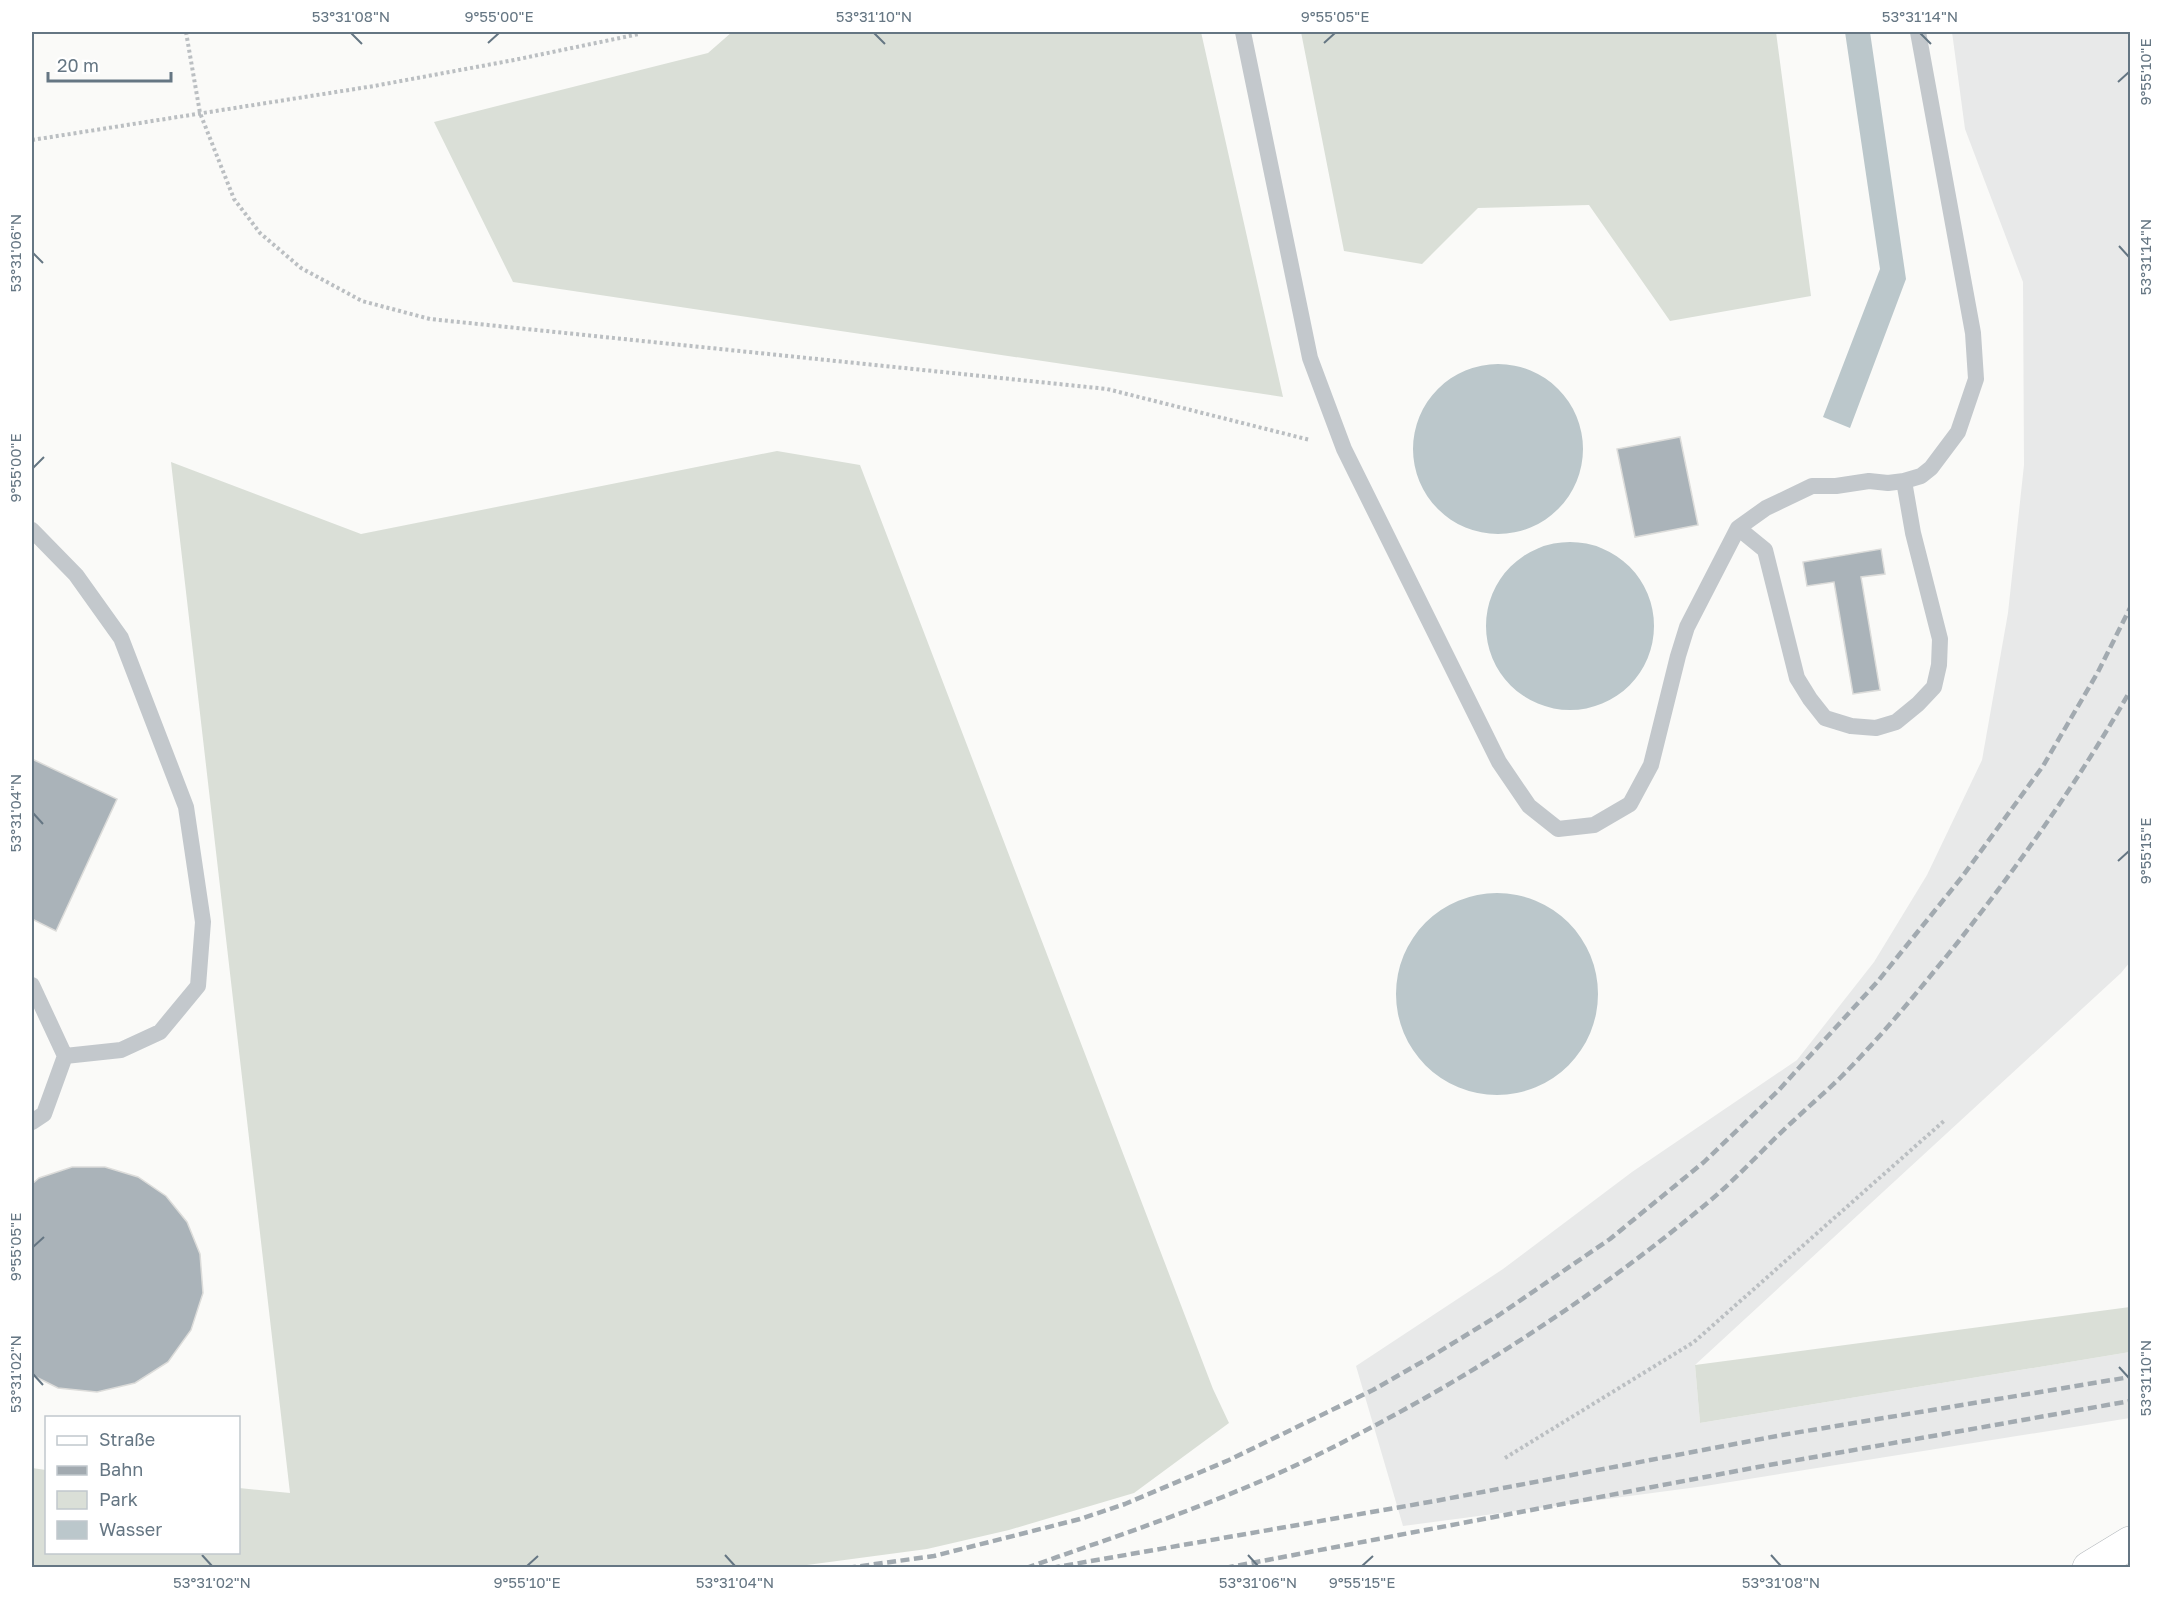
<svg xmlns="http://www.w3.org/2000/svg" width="2162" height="1599" font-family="'Golos Text',sans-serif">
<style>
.built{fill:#e8e9e9}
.green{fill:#dadfd7}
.water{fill:#bbc7cb}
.building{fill:#aab3b9;stroke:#dcdcda;stroke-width:1.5}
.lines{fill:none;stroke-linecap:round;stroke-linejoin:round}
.primary-casing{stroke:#b5babe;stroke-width:34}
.path{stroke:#bbbfc2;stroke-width:4;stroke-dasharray:3 3;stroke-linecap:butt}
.service{stroke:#c3c8cc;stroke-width:16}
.primary{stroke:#fff;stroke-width:33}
.rail{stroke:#a2aab0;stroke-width:4.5;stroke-dasharray:9 4.5;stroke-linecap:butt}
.ticks{fill:none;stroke:#657683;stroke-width:2}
.neatline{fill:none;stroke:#657683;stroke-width:2}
.ticks-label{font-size:15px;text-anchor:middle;fill:#657683}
</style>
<rect width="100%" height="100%" fill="#fafaf8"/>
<path class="built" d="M 1952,32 L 2130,32 L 2130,962 L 2121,973 L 1695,1365 L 1700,1423 L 2130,1352 L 2130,1418 L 1705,1486 L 1403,1526 L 1356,1366 L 1503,1269 L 1632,1172 L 1797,1060 L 1874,962 L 1927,875 L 1982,760 L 2008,613 L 2024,465 L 2023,282 L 1965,129 Z"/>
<path class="green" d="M 732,32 L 1201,32 L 1283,397 L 513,282 L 434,122 L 708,53 Z
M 1301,32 L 1776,32 L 1811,296 L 1670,321 L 1589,205 L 1478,208 L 1422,264 L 1344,251 Z
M 777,451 L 860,465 L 1213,1389 L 1229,1423 L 1134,1493 L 1009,1530 L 927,1549 L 792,1567 L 40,1568 L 32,1566 L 32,1468 L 46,1470 L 46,1552 L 238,1552 L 239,1488 L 290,1493 L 171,462 L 361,534 Z
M 2130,1307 L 2130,1352 L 1700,1423 L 1695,1365 Z"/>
<path class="water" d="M 1845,32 L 1870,32 L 1906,279 L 1850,428 L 1823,417 L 1880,269 Z
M1413 449a85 85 0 1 1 170 0a85 85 0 1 1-170 0Z
M1486 626a84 84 0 1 1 168 0a84 84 0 1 1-168 0Z
M1396 994a101 101 0 1 1 202 0a101 101 0 1 1-202 0Z"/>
<path class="building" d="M 1680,437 L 1698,525 L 1635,537 L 1617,449 Z
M 1881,549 L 1885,574 L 1861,577 L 1880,690 L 1853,694 L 1834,582 L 1807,586 L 1803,562 Z
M 32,759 L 117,799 L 56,931 L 32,919 Z
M 72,1167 L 105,1167 L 138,1177 L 166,1196 L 187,1222 L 200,1254 L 203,1293 L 191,1330 L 168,1362 L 135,1383 L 97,1392 L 58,1388 L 32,1375 L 32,1184 L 39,1178 Z"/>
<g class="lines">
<g class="primary-casing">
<path id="primary" d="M 2089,1568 L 2130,1543"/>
</g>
<path class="path" d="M 186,32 L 200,113 L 234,199 L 260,233 L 301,268 L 362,301 L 430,319 L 1107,389 L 1310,440
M 32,140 L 374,86 L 514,60 L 639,34
M 1505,1458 L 1694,1342 L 1945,1120"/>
<path class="service" d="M 1243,32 L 1310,358 L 1344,449 L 1499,762 L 1529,806 L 1558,829 L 1594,825 L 1630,804 L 1651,765 L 1678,656 L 1687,627 L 1738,528 L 1766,508 L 1812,486 L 1836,486 L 1869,481 L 1888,483 L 1904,481
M 1738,528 L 1765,550 L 1797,678 L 1810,699 L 1825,718 L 1851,726 L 1876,728 L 1896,722 L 1918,704 L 1934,687 L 1939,665 L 1940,639 L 1913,533 L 1904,481 L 1921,476 L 1931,468 L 1958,432 L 1976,379 L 1973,333 L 1918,32
M 32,530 L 76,575 L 121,638 L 186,807 L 203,922 L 198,986 L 160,1032 L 121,1050 L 65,1056
M 32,985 L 65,1056 L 44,1114 L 32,1122"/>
<use href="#primary" class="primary"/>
<path class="rail" d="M 847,1568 L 934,1556 L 1080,1519 L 1125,1504 L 1229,1460 L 1373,1390 L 1427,1359 L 1499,1315 L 1610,1239 L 1704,1162 L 1778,1091 L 1878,981 L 1962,877 L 2043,766 L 2098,672 L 2130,608
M 1026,1568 C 1122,1534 1219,1503 1311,1458 C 1453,1389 1592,1300 1712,1199 C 1740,1175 1764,1148 1791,1123 C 1807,1108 1823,1094 1839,1079 C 1882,1036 1920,989 1958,942 C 2021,862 2080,779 2130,691
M 1051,1568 L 1435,1501 L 1782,1435 L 2130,1377
M 1225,1568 L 1758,1467 L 2130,1401"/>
</g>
<path class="ticks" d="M 351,33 L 362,44M 874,33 L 885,44M 1920,33 L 1931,44M 488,43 L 499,33M 1324,43 L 1335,33M 2118,82 L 2129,72M 2119,246 L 2129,257M 33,253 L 43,263M 33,468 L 44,457M 33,813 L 43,824M 2118,861 L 2129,851M 33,1247 L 44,1237M 2119,1367 L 2129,1378M 33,1374 L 43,1385M 202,1555 L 212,1566M 725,1555 L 735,1566M 1248,1555 L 1258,1566M 1771,1555 L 1781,1566M 527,1566 L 538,1556M 1362,1566 L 1373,1556"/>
<rect width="2162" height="1599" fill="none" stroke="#ffffff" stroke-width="66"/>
<rect x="45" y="1416" width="195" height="138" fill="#ffffff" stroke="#c1c8cd" stroke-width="1.5"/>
<rect x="57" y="1436" width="30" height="9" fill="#ffffff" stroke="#c1c8cd" stroke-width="1.5"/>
<text x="99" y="1446" font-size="18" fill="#657683">Straße</text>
<rect x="57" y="1466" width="30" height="9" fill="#a2aab0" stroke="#c1c8cd" stroke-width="1.5"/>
<text x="99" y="1476" font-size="18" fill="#657683">Bahn</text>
<rect x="57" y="1491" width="30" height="18" fill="#dadfd7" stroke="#c1c8cd" stroke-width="1.5"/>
<text x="99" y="1506" font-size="18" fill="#657683">Park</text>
<rect x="57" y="1521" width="30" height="18" fill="#bbc7cb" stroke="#c1c8cd" stroke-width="1.5"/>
<text x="99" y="1536" font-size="18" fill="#657683">Wasser</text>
<path d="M48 72v9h123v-9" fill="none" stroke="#657683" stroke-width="3"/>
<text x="57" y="72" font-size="18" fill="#657683" stroke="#ffffff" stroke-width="4.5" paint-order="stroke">20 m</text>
<rect x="33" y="33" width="2096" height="1533" class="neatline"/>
<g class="ticks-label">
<text x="351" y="22">53°31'08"N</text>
<text x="499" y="22">9°55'00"E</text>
<text x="874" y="22">53°31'10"N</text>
<text x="1335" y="22">9°55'05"E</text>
<text x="1920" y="22">53°31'14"N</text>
<text transform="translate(2146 72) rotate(-90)" y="5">9°55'10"E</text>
<text transform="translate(16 253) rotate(-90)" y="5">53°31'06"N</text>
<text transform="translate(2146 257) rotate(-90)" y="5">53°31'14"N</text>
<text transform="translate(16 468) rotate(-90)" y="5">9°55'00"E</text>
<text transform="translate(16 813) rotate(-90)" y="5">53°31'04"N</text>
<text transform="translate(2146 851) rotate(-90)" y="5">9°55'15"E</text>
<text transform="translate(16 1247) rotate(-90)" y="5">9°55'05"E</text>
<text transform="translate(16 1374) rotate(-90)" y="5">53°31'02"N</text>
<text transform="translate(2146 1378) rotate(-90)" y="5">53°31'10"N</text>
<text x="212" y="1588">53°31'02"N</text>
<text x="527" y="1588">9°55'10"E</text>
<text x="735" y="1588">53°31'04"N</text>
<text x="1258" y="1588">53°31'06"N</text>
<text x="1362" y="1588">9°55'15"E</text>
<text x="1781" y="1588">53°31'08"N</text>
</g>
</svg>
